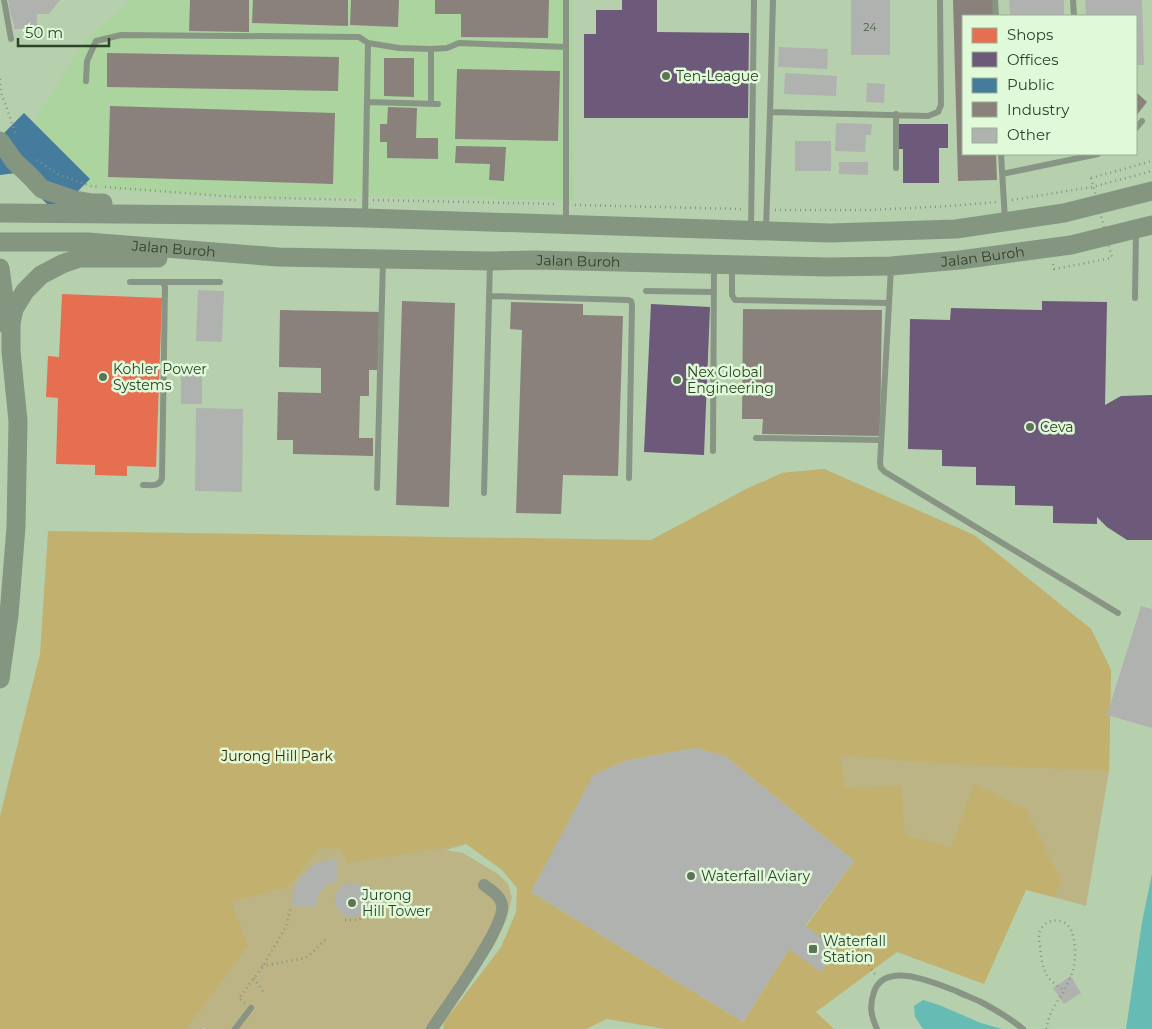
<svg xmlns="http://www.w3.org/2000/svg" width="1152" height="1029" font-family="Montserrat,sans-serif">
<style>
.built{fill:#abd49e}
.green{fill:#bcb485}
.forest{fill:#c2b16e;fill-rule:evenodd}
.water{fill:#66bcb4}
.shops{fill:#e76f51}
.offices{fill:#6d597a}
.public{fill:#457b9d}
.industry{fill:#8a817c}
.building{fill:#afb2af}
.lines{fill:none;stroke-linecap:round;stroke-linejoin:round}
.path{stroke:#869483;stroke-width:2.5;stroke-dasharray:1 4;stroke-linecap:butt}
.service{stroke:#889584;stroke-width:6}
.minor{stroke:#889584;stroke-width:12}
.primary{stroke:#84967f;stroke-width:19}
.path-bridge{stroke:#869483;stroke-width:2.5;stroke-dasharray:1 4;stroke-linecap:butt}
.poi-dot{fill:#5e7457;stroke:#e0f9d8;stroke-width:2}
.labels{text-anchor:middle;stroke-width:5;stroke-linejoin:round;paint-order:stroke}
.number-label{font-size:11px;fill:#4e5e4a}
.poi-label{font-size:14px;fill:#2e4228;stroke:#e0f9d8;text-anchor:start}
.street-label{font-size:14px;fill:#2e4228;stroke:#e0f9d8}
.park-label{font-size:14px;fill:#3e2800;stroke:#e0f9d8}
</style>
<rect width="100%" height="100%" fill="#b6d0ae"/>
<path class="built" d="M 132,0 L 573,0 L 574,200 L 375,196 L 268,198 L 89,188 L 53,173 L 25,137 L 85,40 Z"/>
<path class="green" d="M 824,469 L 974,535 L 1091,629 L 1111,670 L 1109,771 L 1086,906 L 857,843 L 727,748 L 606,715 L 466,844 L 446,850 L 463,853 L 498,874 L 508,884 L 512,897 L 507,918 L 494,946 L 436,1022 L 433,1029 L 206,1029 L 204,1028 L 202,1029 L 0,1029 L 0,893 L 650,571 L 727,529 L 782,473 Z"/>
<path class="forest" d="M 824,469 L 974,535 L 1091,629 L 1111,670 L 1109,771 L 929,763 L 841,755 L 845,788 L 901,786 L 905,835 L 951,847 L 974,784 L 1026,809 L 1061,880 L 1054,897 L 1026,890 L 984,984 L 897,952 L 816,1012 L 834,1029 L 665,1029 L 607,1019 L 586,1029 L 443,1029 L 444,1022 L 501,947 L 516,912 L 517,888 L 502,870 L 466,844 L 347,863 L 341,849 L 320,848 L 288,887 L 231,902 L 248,946 L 186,1029 L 0,1029 L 0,816 L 40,654 L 48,531 L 651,540 L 746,489 L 782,473 ZM 695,748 L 725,756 L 854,861 L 789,949 L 743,1022 L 531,892 L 594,775 L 625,761 Z"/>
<path class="water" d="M 1152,874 L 1152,1029 L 1126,1029 L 1142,922 Z
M 923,1000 L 939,1005 L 981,1023 L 1002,1029 L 923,1029 L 915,1017 L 914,1006 Z"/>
<path class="shops" d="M 62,294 L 162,298 L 156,467 L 127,466 L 127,476 L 95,475 L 95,465 L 56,464 L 58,398 L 46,397 L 48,356 L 59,357 Z"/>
<path class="offices" d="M 622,0 L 657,0 L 657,32 L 749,33 L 748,118 L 584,118 L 584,34 L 596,34 L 596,10 L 622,10 Z
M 898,124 L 948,124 L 948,148 L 939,148 L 939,183 L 903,183 L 903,149 L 897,149 Z
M 1042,301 L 1107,302 L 1105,405 L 1121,396 L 1152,395 L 1152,540 L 1127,540 L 1107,527 L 1097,517 L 1097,524 L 1053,523 L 1053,506 L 1015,505 L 1015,486 L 976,485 L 976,467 L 942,466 L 942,450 L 908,449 L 910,319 L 950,320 L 951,308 L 1042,310 Z
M 651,304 L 710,307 L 704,455 L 644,452 Z"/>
<path class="public" d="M 24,113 L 90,179 L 56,213 L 16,173 L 0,175 L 0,135 L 2,135 Z"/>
<path class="industry" d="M 190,0 L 249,0 L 249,32 L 189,31 Z
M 253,0 L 348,0 L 348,26 L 252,23 Z
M 351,0 L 399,0 L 398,27 L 350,25 Z
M 435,0 L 549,0 L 548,38 L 461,37 L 461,14 L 435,14 Z
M 953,0 L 993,0 L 993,16 L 963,16 L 963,154 L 996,154 L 997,180 L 958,181 Z
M 107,53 L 339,57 L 338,91 L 107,87 Z
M 384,58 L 414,58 L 414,97 L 384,96 Z
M 457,69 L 560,71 L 558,141 L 455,139 Z
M 1136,92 L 1147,102 L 1136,116 Z
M 110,106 L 335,113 L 333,184 L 108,177 Z
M 388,107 L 417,108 L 416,138 L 438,138 L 438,159 L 387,158 L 387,142 L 380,142 L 380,124 L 387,124 Z
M 456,146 L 506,147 L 504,181 L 489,180 L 490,164 L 455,163 Z
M 402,301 L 455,303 L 449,507 L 396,505 Z
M 511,302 L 583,304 L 583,315 L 623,316 L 618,476 L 563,475 L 561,514 L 516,513 L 522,330 L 510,329 Z
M 743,309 L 882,310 L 880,436 L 762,434 L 763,419 L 742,419 Z
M 280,310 L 382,312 L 380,370 L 369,370 L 369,396 L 360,396 L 359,438 L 373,438 L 373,456 L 293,454 L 293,440 L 277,440 L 278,392 L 321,393 L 321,368 L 279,367 Z"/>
<path class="building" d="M 8,0 L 60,0 L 49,14 L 37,14 L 37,29 L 14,29 L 14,25 L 10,12 Z
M 851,0 L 890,0 L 890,55 L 851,55 Z
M 1009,0 L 1064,0 L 1064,16 L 1010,16 Z
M 1085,0 L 1142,0 L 1144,65 L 1136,65 L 1136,16 L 1086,16 Z
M 779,47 L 828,49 L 827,69 L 778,67 Z
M 785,73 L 837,76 L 836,96 L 784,94 Z
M 867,83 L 885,84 L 884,103 L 866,102 Z
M 836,123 L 872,124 L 871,135 L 866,135 L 865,152 L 835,151 Z
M 795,141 L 831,141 L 831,171 L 795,171 Z
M 839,162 L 868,162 L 868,175 L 839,174 Z
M 198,290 L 224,291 L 222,342 L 196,341 Z
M 181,366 L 202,366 L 202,404 L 181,404 Z
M 196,408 L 243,409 L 242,492 L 195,491 Z
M 1141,606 L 1152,609 L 1152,728 L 1107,715 Z
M 695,748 L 725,756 L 854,861 L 805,926 L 837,948 L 821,972 L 789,949 L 743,1022 L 531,892 L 593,775 L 625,761 Z
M 338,859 L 338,881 L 326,885 L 319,893 L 315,907 L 291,906 L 294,889 L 301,876 L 314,865 L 323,861 Z
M335 900a17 17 0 1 1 34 0a17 17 0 1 1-34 0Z
M 1071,976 L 1081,993 L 1064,1004 L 1053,988 Z"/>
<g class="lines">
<path class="path" d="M 0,79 L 1,92 L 16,135
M 37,160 L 59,175 L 91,186 L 100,187
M 1091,178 L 1152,161
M 105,187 L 237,197 L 357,200
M 373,200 L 557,204
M 1012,200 L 1092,187 L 1152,171
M 575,205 L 742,209
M 775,210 L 871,210 L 949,206 L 997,202
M 1053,264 L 1054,269 L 1112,258
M 370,888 L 372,903
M 345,920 L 359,920 L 372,903 L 383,903
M 820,936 L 839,939 L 857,948 L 876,976
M 262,966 L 305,958 L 312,953 L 328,937
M 254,978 L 265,994
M 245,1003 L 239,998 L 261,969 L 286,927 L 291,906
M 1046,1029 C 1048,1023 1049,1016 1052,1011 C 1055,1004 1060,998 1064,991 C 1067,985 1071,977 1073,970 C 1076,959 1076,938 1070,928 C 1063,917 1045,918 1040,931 C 1038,936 1039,941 1040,946 C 1042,968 1044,979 1064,990"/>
<path class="service" d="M 4,0 L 11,39
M 995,0 L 996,16
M 1073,0 L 1074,16
M 86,81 L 87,61 L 96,41 L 121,35 L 359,37 L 368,43 L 399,48 L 431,49 L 447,48 L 459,43 L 566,47
M 367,102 L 438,104
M 431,104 L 431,49
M 770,112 L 928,116 L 938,112 L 941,105 L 940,0
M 896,114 L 896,168
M 1136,128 L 1142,121
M 1001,154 L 1005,220
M 1002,174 L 1098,154
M 365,216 L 368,43
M 566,222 L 566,0
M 766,229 L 770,112 L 773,0
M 751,230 L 754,0
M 732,266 L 732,295 L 735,300 L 889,303
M 891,268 L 880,463 L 881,468 L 885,472 L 1118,613
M 130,282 L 163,282 L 165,287 L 162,478 C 160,487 150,485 143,485
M 163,282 L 220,282
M 646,291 L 714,292
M 489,296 L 628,300 L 631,301 L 632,305 L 629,478
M 1135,298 L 1136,230
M 756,438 L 881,440
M 713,451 L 714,266
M 377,488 L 383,260
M 484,493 L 490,262
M 235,1029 L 251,1008
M 877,1029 C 871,1016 869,1006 874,992 C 885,960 935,983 956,991 C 964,995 973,998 981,1002 C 994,1009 1011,1019 1023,1029"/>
<path class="minor" d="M 432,1029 C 446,1007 506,926 502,905 C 500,895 492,891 484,885"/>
<g class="primary">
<path d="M 0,141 L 14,161 L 29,175 L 42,189 L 75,200 L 92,203 L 103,203"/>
<path d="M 0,213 L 232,215 L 365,218 L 830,233 L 956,229 L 1064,213 L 1152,191"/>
<path id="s1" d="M 0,242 L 88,242 L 278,257 L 490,261 L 535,260 L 828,267 L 891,266 L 960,260 L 1071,245 L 1152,225"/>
<path d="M 0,268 L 8,326"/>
<path d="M 0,679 L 9,615 L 16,527 L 18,421 L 11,351 L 11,324 L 14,309 L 25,291 L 41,275 L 62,264 L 79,258 L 158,258"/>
</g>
<path class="path-bridge" d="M 1091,178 L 1112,258"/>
</g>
<g class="poi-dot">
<circle cx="666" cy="76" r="5"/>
<circle cx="103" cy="377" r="5"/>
<circle cx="677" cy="380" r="5"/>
<circle cx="1030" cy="427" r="5"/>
<circle cx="691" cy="876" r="5"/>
<circle cx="352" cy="903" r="5"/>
<rect x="808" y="944" width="10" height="10" rx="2.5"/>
</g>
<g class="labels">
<g class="number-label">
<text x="870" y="31">24</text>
</g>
<g class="poi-label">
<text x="676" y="81">Ten-League</text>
<text x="113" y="374">Kohler Power<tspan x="113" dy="16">Systems</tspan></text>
<text x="687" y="377">Nex Global<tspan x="687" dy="16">Engineering</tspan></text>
<text x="1040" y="432">Ceva</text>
<text x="701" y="881">Waterfall Aviary</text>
<text x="362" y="900">Jurong<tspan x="362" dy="16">Hill Tower</tspan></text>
<text x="823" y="946">Waterfall<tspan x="823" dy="16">Station</tspan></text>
</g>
<g class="street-label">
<text dy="5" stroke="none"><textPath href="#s1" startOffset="174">Jalan Buroh</textPath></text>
<text dy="5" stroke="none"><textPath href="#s1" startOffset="984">Jalan Buroh</textPath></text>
<text dy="5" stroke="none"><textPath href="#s1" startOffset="579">Jalan Buroh</textPath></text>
</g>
<g class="park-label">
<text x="277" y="761">Jurong Hill Park</text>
</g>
</g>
<rect x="962" y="15" width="175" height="140" fill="#e0f9d8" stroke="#99b092"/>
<rect x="972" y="28" width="25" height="15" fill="#e76f51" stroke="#99b092"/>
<text x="1007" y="40" font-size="15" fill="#2e4228">Shops</text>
<rect x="972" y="52" width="25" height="15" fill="#6d597a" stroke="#99b092"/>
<text x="1007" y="65" font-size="15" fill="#2e4228">Offices</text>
<rect x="972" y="78" width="25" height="15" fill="#457b9d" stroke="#99b092"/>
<text x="1007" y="90" font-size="15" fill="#2e4228">Public</text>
<rect x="972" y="102" width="25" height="15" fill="#8a817c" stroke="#99b092"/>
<text x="1007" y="115" font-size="15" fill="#2e4228">Industry</text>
<rect x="972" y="128" width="25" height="15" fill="#afb2af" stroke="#99b092"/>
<text x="1007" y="140" font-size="15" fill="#2e4228">Other</text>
<path d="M18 38v8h91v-8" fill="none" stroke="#2e4228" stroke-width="2.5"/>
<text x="25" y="38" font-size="15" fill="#2e4228" stroke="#e0f9d8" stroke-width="4" paint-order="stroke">50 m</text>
</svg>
